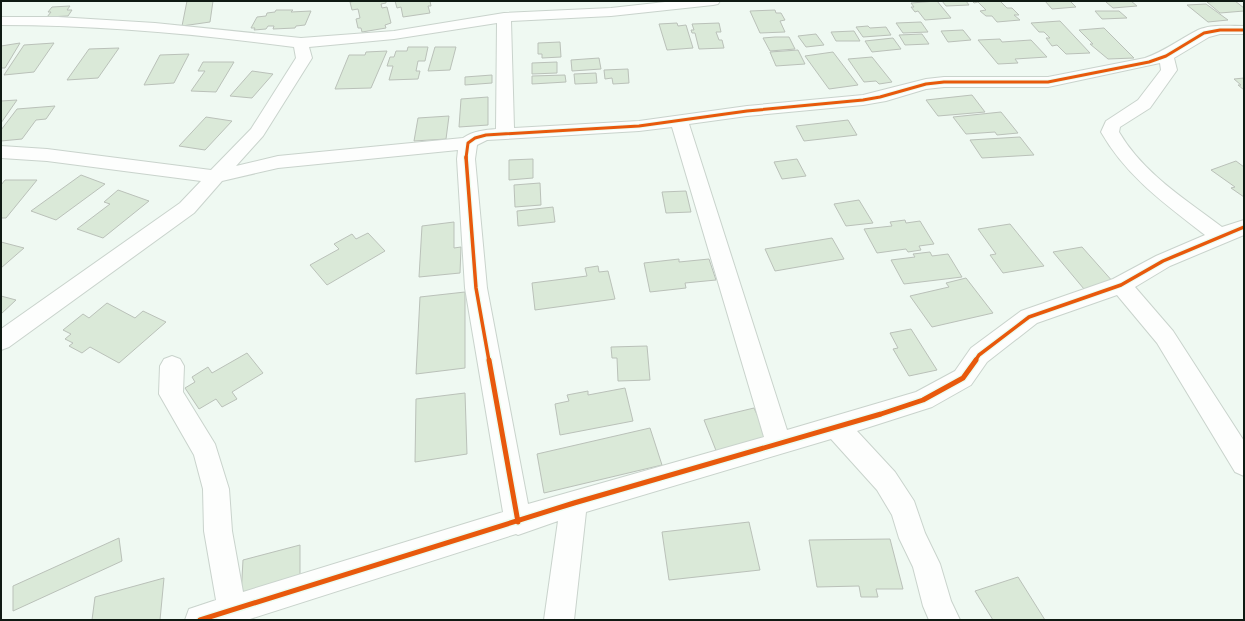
<svg xmlns="http://www.w3.org/2000/svg" width="1245" height="621" font-family="'Titillium Web',sans-serif">
<style>
.building{fill:#dae9d8;stroke:#bac1b9}
.lines{fill:none;stroke-linecap:round;stroke-linejoin:round}
.minor-casing{stroke:#c9d3cc;stroke-width:2}
.minor{fill:#fdfefd;fill-rule:evenodd}
.cycleway-far2-casing{stroke:#ebfdf1;stroke-width:5}
.cycleway-far1-casing{stroke:#ebfdf1;stroke-width:6}
.cycleway-casing{stroke:#ebfdf1;stroke-width:8}
.cycleway-far2{stroke:#e8590c;stroke-width:3}
.cycleway-far1{stroke:#e8590c;stroke-width:3.5}
.cycleway{stroke:#e8590c;stroke-width:5}
</style>
<rect width="100%" height="100%" fill="#eff9f2"/>
<path class="building" d="M 187,1 L 213,1 L 210,22 L 182,26 Z
M 356,1 L 386,1 L 386,3 L 381,4 L 382,8 L 387,7 L 391,23 L 385,25 L 386,28 L 362,32 L 361,28 L 358,28 L 356,19 L 360,18 L 358,9 L 352,10 L 350,2 Z
M 395,1 L 430,1 L 431,6 L 428,6 L 430,13 L 403,17 L 401,7 L 397,8 Z
M 937,1 L 951,18 L 925,20 L 918,11 L 915,12 L 911,7 L 914,7 L 911,3 Z
M 942,1 L 966,1 L 969,5 L 946,6 Z
M 972,1 L 1000,1 L 1007,8 L 1012,8 L 1019,15 L 1014,15 L 1020,20 L 997,22 L 992,16 L 986,16 L 980,11 L 986,10 L 978,2 L 974,3 Z
M 1045,1 L 1070,1 L 1076,7 L 1052,9 Z
M 1110,1 L 1131,1 L 1137,6 L 1113,8 L 1106,2 Z
M 1223,1 L 1235,1 L 1244,8 L 1244,11 L 1220,13 L 1207,2 Z
M 1206,4 L 1228,20 L 1208,22 L 1187,5 Z
M 70,6 L 67,10 L 72,10 L 68,16 L 47,17 L 51,12 L 48,12 L 52,7 Z
M 276,10 L 293,10 L 291,12 L 311,11 L 305,25 L 296,26 L 295,28 L 273,29 L 274,26 L 268,26 L 266,29 L 254,30 L 255,28 L 251,28 L 257,17 L 266,16 L 267,13 L 275,12 Z
M 775,10 L 776,13 L 781,13 L 785,20 L 780,21 L 785,32 L 760,33 L 750,11 Z
M 1095,11 L 1119,11 L 1127,18 L 1102,19 Z
M 1060,21 L 1090,53 L 1066,54 L 1057,45 L 1052,46 L 1046,38 L 1050,38 L 1044,32 L 1039,32 L 1031,23 Z
M 921,22 L 928,32 L 903,33 L 896,23 Z
M 677,23 L 678,26 L 686,25 L 693,48 L 667,50 L 659,24 Z
M 719,23 L 721,32 L 716,32 L 719,40 L 722,40 L 724,48 L 699,49 L 695,33 L 692,33 L 691,30 L 694,30 L 692,24 Z
M 868,26 L 870,28 L 886,27 L 891,35 L 863,37 L 856,27 Z
M 1104,28 L 1134,58 L 1108,59 L 1090,44 L 1093,44 L 1079,30 Z
M 963,30 L 971,40 L 948,42 L 941,31 Z
M 854,31 L 860,41 L 836,41 L 831,32 Z
M 816,34 L 824,45 L 806,47 L 798,36 Z
M 922,34 L 929,44 L 905,45 L 899,35 Z
M 775,37 L 789,37 L 795,49 L 770,51 L 763,38 Z
M 893,38 L 901,49 L 872,52 L 865,41 Z
M 1000,39 L 1002,42 L 1031,40 L 1047,57 L 1015,59 L 1018,63 L 998,64 L 978,40 Z
M 560,42 L 561,57 L 542,58 L 542,54 L 538,54 L 538,43 Z
M 20,43 L 5,68 L 1,68 L 1,46 Z
M 54,43 L 34,72 L 4,75 L 24,45 Z
M 408,47 L 428,47 L 425,61 L 418,61 L 416,71 L 420,71 L 418,79 L 389,80 L 393,66 L 387,66 L 390,57 L 394,57 L 396,51 L 407,51 Z
M 435,47 L 456,47 L 450,70 L 428,71 Z
M 119,48 L 98,78 L 67,80 L 89,49 Z
M 798,50 L 805,64 L 776,66 L 770,52 Z
M 387,51 L 371,88 L 335,89 L 349,55 L 365,55 L 366,52 Z
M 833,52 L 858,85 L 829,89 L 805,56 Z
M 189,54 L 174,83 L 144,85 L 160,55 Z
M 872,57 L 892,82 L 879,84 L 876,81 L 864,82 L 848,59 Z
M 599,58 L 601,69 L 572,71 L 571,60 Z
M 203,62 L 234,62 L 216,92 L 191,91 L 205,71 L 198,71 Z
M 557,62 L 557,73 L 532,74 L 532,63 Z
M 628,69 L 629,83 L 613,84 L 612,78 L 605,79 L 604,70 Z
M 252,71 L 273,74 L 252,98 L 230,96 Z
M 596,73 L 597,83 L 575,84 L 574,74 Z
M 492,75 L 492,83 L 465,85 L 465,77 Z
M 565,75 L 566,82 L 532,84 L 532,76 Z
M 1244,78 L 1244,90 L 1238,85 L 1241,85 L 1234,79 Z
M 972,95 L 985,112 L 938,116 L 926,100 Z
M 488,97 L 488,125 L 459,127 L 461,99 Z
M 17,100 L 1,123 L 1,101 Z
M 55,106 L 46,119 L 36,120 L 22,139 L 1,141 L 1,130 L 17,109 Z
M 1001,112 L 1018,133 L 997,135 L 995,132 L 966,134 L 953,117 Z
M 449,116 L 446,139 L 414,141 L 418,118 Z
M 206,117 L 232,121 L 205,150 L 179,146 Z
M 848,120 L 857,135 L 804,141 L 796,126 Z
M 1020,137 L 1034,155 L 982,158 L 970,140 Z
M 533,159 L 533,178 L 509,180 L 509,160 Z
M 797,159 L 806,176 L 782,179 L 774,162 Z
M 1236,161 L 1244,167 L 1244,197 L 1231,188 L 1235,187 L 1211,170 Z
M 81,175 L 105,184 L 56,220 L 31,211 Z
M 5,180 L 37,180 L 6,218 L 1,218 L 1,185 Z
M 540,183 L 541,205 L 515,207 L 514,185 Z
M 118,190 L 149,201 L 103,238 L 77,229 L 110,204 L 104,202 Z
M 686,191 L 691,212 L 666,213 L 662,192 Z
M 859,200 L 873,223 L 846,226 L 834,204 Z
M 553,207 L 555,222 L 518,226 L 517,211 Z
M 905,220 L 906,223 L 920,221 L 934,244 L 919,246 L 921,250 L 908,252 L 906,249 L 877,253 L 864,229 L 892,226 L 890,222 Z
M 454,222 L 454,248 L 461,247 L 460,273 L 419,277 L 422,226 Z
M 1010,224 L 1044,266 L 1003,273 L 990,255 L 996,254 L 978,229 Z
M 368,233 L 385,251 L 327,285 L 310,265 L 339,249 L 334,244 L 352,234 L 356,239 Z
M 832,238 L 844,259 L 775,271 L 765,249 Z
M 1,242 L 24,248 L 1,268 Z
M 1082,247 L 1114,283 L 1084,289 L 1053,252 Z
M 930,252 L 932,256 L 948,254 L 962,277 L 904,284 L 891,260 L 915,257 L 913,254 Z
M 679,259 L 679,262 L 709,259 L 716,280 L 685,283 L 686,288 L 650,292 L 644,263 Z
M 598,266 L 599,272 L 608,271 L 615,299 L 535,310 L 532,283 L 587,276 L 585,268 Z
M 966,278 L 993,313 L 932,327 L 910,296 L 949,287 L 946,283 Z
M 465,292 L 465,368 L 416,374 L 420,297 Z
M 1,296 L 16,300 L 1,314 Z
M 107,303 L 135,318 L 143,311 L 166,322 L 119,363 L 90,347 L 82,353 L 69,346 L 73,343 L 65,339 L 71,334 L 63,330 L 83,314 L 89,318 Z
M 911,329 L 937,370 L 909,376 L 893,349 L 898,348 L 890,333 Z
M 647,346 L 650,380 L 618,381 L 617,358 L 612,358 L 611,347 Z
M 247,353 L 263,373 L 232,392 L 237,399 L 222,407 L 216,399 L 199,409 L 185,388 L 195,382 L 192,377 L 208,367 L 212,373 Z
M 625,388 L 633,421 L 560,435 L 555,404 L 569,401 L 567,395 L 588,391 L 588,395 Z
M 465,393 L 467,454 L 415,462 L 416,399 Z
M 754,408 L 768,439 L 717,453 L 704,420 Z
M 650,428 L 662,465 L 544,493 L 537,454 Z
M 749,522 L 760,570 L 669,580 L 662,532 Z
M 119,538 L 122,561 L 13,611 L 13,586 Z
M 890,539 L 903,589 L 876,589 L 878,597 L 861,597 L 859,586 L 817,587 L 809,540 Z
M 300,545 L 300,581 L 241,596 L 243,560 Z
M 1018,577 L 1045,620 L 993,620 L 975,591 Z
M 164,578 L 160,620 L 92,620 L 95,597 Z"/>
<g class="lines">
<g class="minor-casing">
<path id="minor" d="M 674,1 L 720,1 L 718,4 L 713,5 L 611,16 L 511,21 L 514,128 L 639,121 L 747,106 L 863,95 L 926,79 L 944,77 L 1048,77 L 1145,58 C 1165,51 1180,39 1198,30 C 1211,24 1229,26 1244,26 L 1244,34 L 1220,34 L 1209,37 L 1174,58 L 1177,70 L 1150,108 L 1120,127 L 1119,132 C 1143,173 1185,199 1222,227 L 1244,220 L 1244,235 L 1170,266 L 1135,287 L 1173,331 L 1244,441 L 1244,476 L 1235,472 L 1157,343 L 1117,295 L 1037,323 L 987,362 L 971,385 L 932,407 L 857,431 L 895,472 L 914,501 L 925,533 L 940,564 L 951,601 L 960,620 L 929,620 L 923,606 L 913,567 L 899,538 L 892,515 L 877,490 L 831,439 L 586,512 L 574,620 L 544,620 L 558,521 L 518,535 L 516,534 L 247,620 L 185,620 L 189,609 L 216,600 L 204,531 L 203,489 L 194,455 L 159,394 L 160,366 L 164,359 L 172,356 L 180,359 L 184,366 L 183,392 L 215,444 L 229,489 L 232,531 L 243,592 L 503,512 L 465,288 L 457,159 L 458,150 L 278,168 L 222,181 L 194,213 L 9,347 L 1,350 L 1,329 L 180,203 L 201,181 L 47,161 L 1,158 L 1,146 L 47,149 L 211,170 L 251,129 L 296,58 L 294,47 C 197,34 99,25 1,25 L 1,17 L 58,17 L 155,23 L 301,38 L 394,31 L 504,13 L 611,8 ZM 497,23 L 496,129 C 485,130 473,131 463,138 L 278,156 L 236,166 L 263,136 L 312,58 L 309,47 L 394,39 ZM 1160,63 L 1161,70 L 1138,100 L 1106,121 L 1101,132 C 1126,176 1165,204 1205,235 L 1156,256 L 1113,279 L 1021,311 L 971,348 L 955,371 L 916,392 L 787,430 L 689,124 L 747,116 L 863,105 L 886,101 L 926,89 L 944,87 L 1048,87 ZM 672,127 L 764,437 L 528,504 L 487,288 L 475,159 L 477,145 L 487,140 L 639,131 Z"/>
</g>
<use href="#minor" class="minor"/>
<g class="cycleway-far2-casing">
<path id="cycleway-far2" d="M 466,158 L 468,143 L 475,138 L 486,135 L 639,126 L 747,111 L 863,100 L 880,97 L 926,84 L 944,82 L 1048,82 L 1149,62 L 1166,56 L 1204,33 L 1220,30 L 1244,30"/>
</g>
<g class="cycleway-far1-casing">
<path id="cycleway-far1" d="M 466,157 L 476,288 L 489,361
M 975,361 L 979,355 L 1029,317 L 1121,285 L 1163,261 L 1244,227"/>
</g>
<g class="cycleway-casing">
<path id="cycleway" d="M 489,360 L 518,522
M 200,620 L 574,503 L 881,414 L 923,400 L 963,378 L 976,360"/>
</g>
<use href="#cycleway-far2" class="cycleway-far2"/>
<use href="#cycleway-far1" class="cycleway-far1"/>
<use href="#cycleway" class="cycleway"/>
</g>
<rect width="1245" height="621" fill="none" stroke="#0f1a13" stroke-width="4"/>
</svg>
